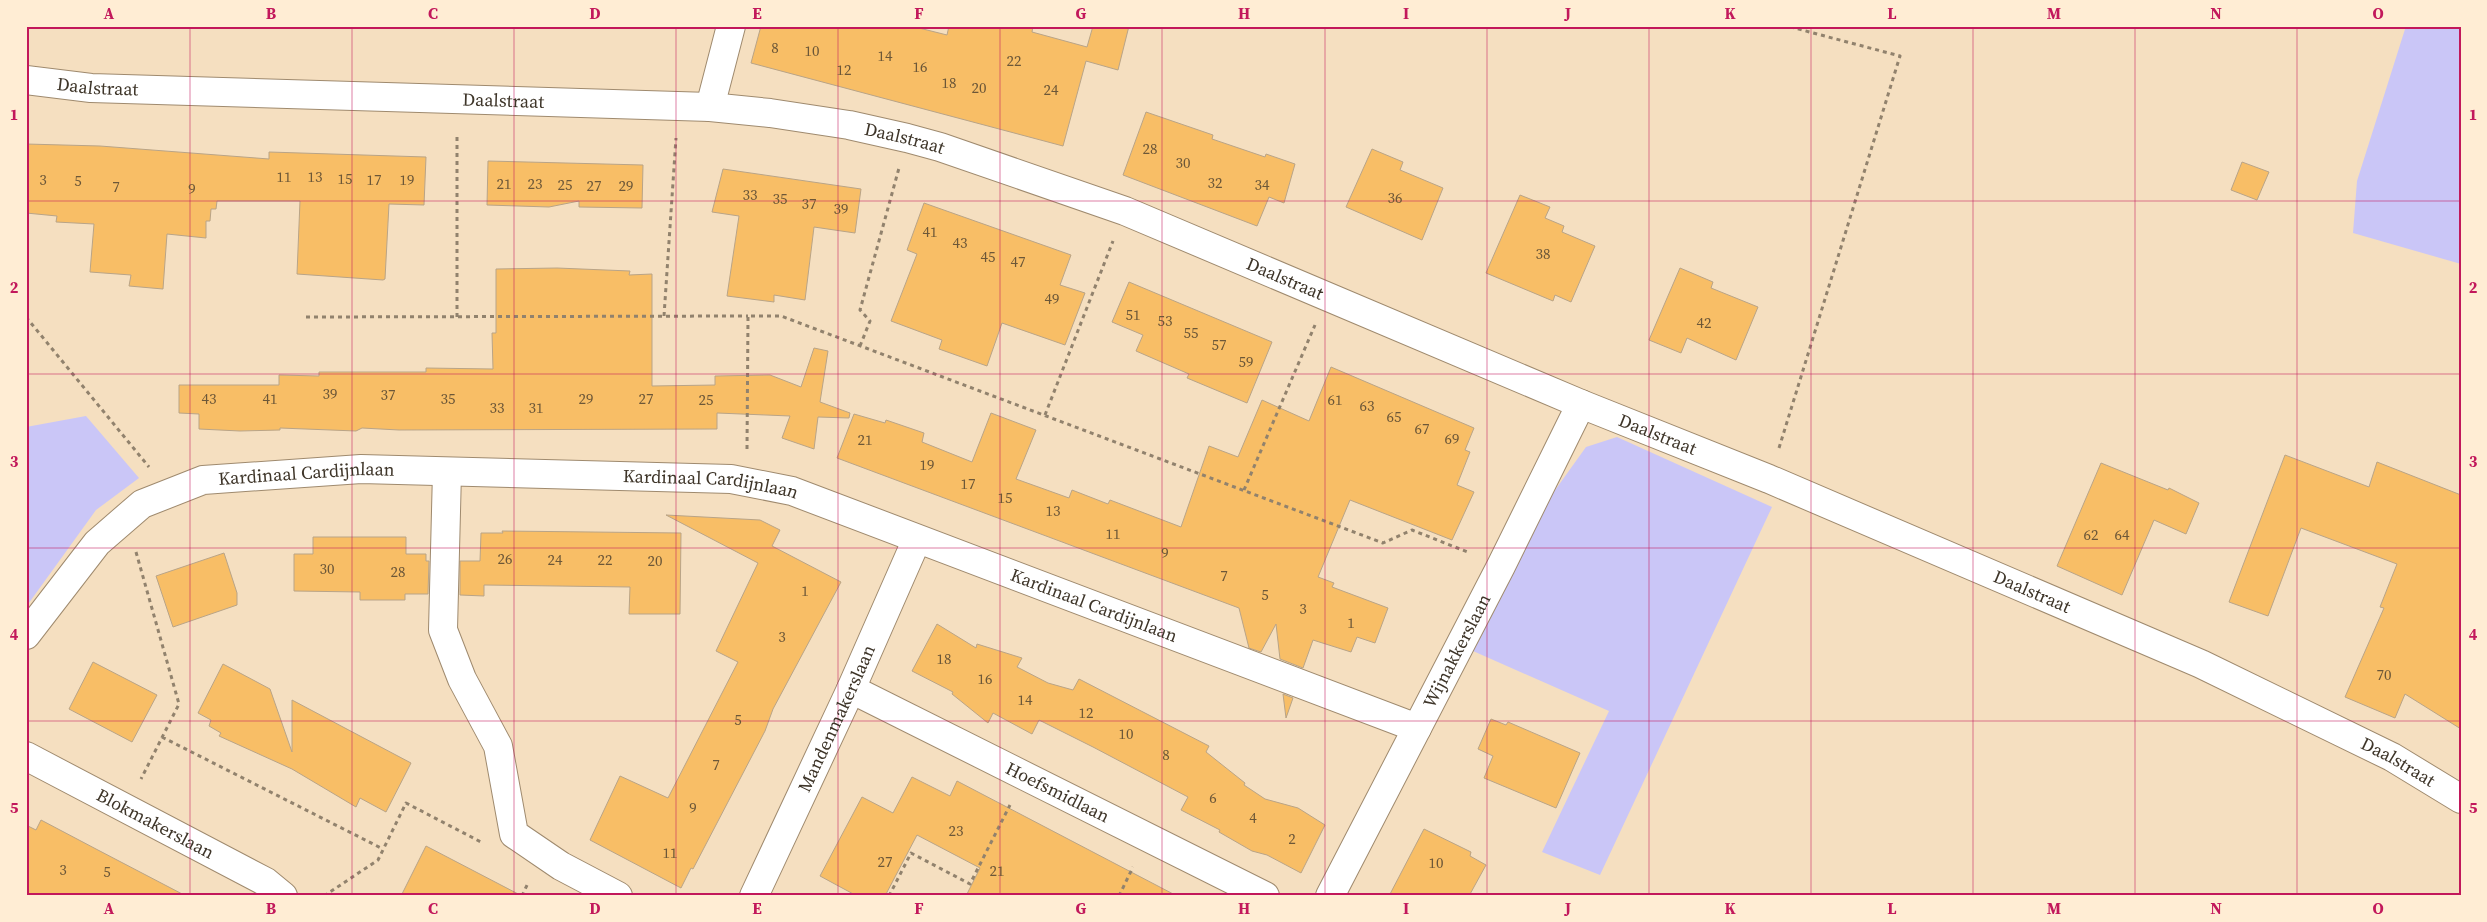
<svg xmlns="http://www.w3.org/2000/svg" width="2487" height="922" font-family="'Source Serif 4',serif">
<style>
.green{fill:#cac6f7}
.building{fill:#f8be66;stroke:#b9a487}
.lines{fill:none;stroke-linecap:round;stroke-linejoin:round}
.minor-casing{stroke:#9f8a6e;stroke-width:30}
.path{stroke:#91826d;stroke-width:3;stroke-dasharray:4 4;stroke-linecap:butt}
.minor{stroke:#fff;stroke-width:28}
.grid{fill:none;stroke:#c2185b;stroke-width:1;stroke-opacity:0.55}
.labels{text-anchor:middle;stroke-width:4;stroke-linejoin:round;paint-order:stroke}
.number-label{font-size:15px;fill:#6c5738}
.street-label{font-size:18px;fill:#3e3529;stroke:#ffedd4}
.neatline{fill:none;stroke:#c2185b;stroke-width:2}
.grid-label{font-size:16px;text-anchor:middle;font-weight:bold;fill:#c2185b}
</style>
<rect width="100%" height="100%" fill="#f5dfc0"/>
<path class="green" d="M 2406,26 L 2461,26 L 2461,264 L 2353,233 L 2357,181 Z
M 86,416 L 139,478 L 96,510 L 26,607 L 26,427 Z
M 1617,437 L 1772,507 L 1600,875 L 1542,852 L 1609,711 L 1473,651 L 1548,500 L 1586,447 Z"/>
<path class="building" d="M 761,26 L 911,26 L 947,35 L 949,26 L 1033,26 L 1032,32 L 1087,47 L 1093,26 L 1129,26 L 1118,70 L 1086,61 L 1063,146 L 751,63 Z
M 1146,112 L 1213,135 L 1212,139 L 1265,157 L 1266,154 L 1295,164 L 1284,203 L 1269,197 L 1257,226 L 1123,175 Z
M 26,144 L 100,146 L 269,159 L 269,152 L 426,157 L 424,205 L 389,204 L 385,279 L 383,280 L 297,274 L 300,201 L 217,201 L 216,209 L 211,209 L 210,221 L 206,221 L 206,238 L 167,234 L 163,289 L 129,286 L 131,275 L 90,272 L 94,224 L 56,222 L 57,216 L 26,213 Z
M 1372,149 L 1403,162 L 1400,170 L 1443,188 L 1422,240 L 1346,207 Z
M 488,161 L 643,165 L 642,208 L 579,207 L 579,201 L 549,207 L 487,205 Z
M 2242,162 L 2269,172 L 2257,200 L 2231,190 Z
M 723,169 L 861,189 L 855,233 L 814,227 L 805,300 L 774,295 L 774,302 L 727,296 L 739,216 L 712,212 Z
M 1520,195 L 1550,207 L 1545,218 L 1564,226 L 1562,232 L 1595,246 L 1571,302 L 1555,295 L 1553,301 L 1486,273 Z
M 924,203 L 1071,255 L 1060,285 L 1085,293 L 1065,345 L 1002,323 L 987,366 L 939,349 L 942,340 L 891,321 L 917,254 L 907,250 Z
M 557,268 L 630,271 L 629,275 L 652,274 L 652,386 L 715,385 L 715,376 L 770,375 L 801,387 L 814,348 L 828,351 L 820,402 L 850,413 L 849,418 L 818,417 L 814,449 L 782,438 L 790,416 L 717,413 L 717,429 L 399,430 L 362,428 L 356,431 L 280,428 L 280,430 L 240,431 L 199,429 L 199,414 L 179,413 L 179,385 L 279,385 L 279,375 L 319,376 L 319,372 L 426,372 L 426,368 L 493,369 L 492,333 L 496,333 L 496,269 Z
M 1680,268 L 1713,282 L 1711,288 L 1758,307 L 1736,360 L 1687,338 L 1681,353 L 1649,340 Z
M 1129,282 L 1272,342 L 1247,403 L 1187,378 L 1189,374 L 1136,351 L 1143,335 L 1112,322 Z
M 1331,367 L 1474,428 L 1465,450 L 1470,452 L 1457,485 L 1474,492 L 1452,540 L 1350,500 L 1318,577 L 1334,583 L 1332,587 L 1388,608 L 1375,643 L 1357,637 L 1351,652 L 1313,640 L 1303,668 L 1280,659 L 1276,624 L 1261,652 L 1249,648 L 1239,608 L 837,458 L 854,414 L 885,423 L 886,420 L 924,433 L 922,442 L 972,462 L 991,413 L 1036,430 L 1016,479 L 1069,498 L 1072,490 L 1108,504 L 1110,500 L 1181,527 L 1209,446 L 1238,457 L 1262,400 L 1309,421 Z
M 2285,455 L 2369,487 L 2377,462 L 2461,495 L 2461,729 L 2405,694 L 2395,718 L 2345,697 L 2384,608 L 2380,607 L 2397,564 L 2301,528 L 2268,616 L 2229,602 Z
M 2101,463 L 2168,490 L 2169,488 L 2199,503 L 2186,534 L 2154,520 L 2122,595 L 2057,566 Z
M 666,515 L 760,520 L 780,530 L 772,546 L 841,582 L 773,709 L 765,731 L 693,869 L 691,868 L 681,888 L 590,840 L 620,776 L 668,798 L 738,662 L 716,651 L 758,563 Z
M 502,531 L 681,533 L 680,614 L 629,614 L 630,587 L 484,585 L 484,596 L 460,595 L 460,561 L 480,561 L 481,533 L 503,533 Z
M 313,537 L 406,537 L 406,554 L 426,554 L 426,561 L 429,561 L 428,594 L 405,594 L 405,600 L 360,600 L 360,592 L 294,591 L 294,554 L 313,554 Z
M 224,553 L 237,593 L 237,605 L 173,627 L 156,576 Z
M 937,624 L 976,648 L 977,644 L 1022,658 L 1017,667 L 1048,683 L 1073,690 L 1079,679 L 1209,746 L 1206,752 L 1245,783 L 1244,785 L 1265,799 L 1298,808 L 1325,825 L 1301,873 L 1267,855 L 1252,851 L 1219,832 L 1220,830 L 1181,810 L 1188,797 L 1093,747 L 1039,720 L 1032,734 L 993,713 L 988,723 L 952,694 L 953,692 L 912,671 Z
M 93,662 L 157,695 L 132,742 L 69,709 Z
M 223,664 L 270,689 L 292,752 L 292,700 L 411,763 L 386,812 L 360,798 L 356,807 L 292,769 L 219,736 L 221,733 L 209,726 L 211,720 L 198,713 Z
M 1283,694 L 1293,698 L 1286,718 Z
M 1491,719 L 1506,725 L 1508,722 L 1580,753 L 1556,808 L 1484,778 L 1493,756 L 1478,749 Z
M 912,777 L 950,796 L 957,781 L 1177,896 L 966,896 L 980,868 L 917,835 L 885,896 L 857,896 L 820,876 L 862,797 L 893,813 Z
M 41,820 L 96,849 L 186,896 L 26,896 L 26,825 L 36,830 Z
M 1424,829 L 1471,852 L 1470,856 L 1486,865 L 1469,896 L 1389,896 Z
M 426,846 L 522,896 L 401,896 Z"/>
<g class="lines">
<g class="minor-casing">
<g id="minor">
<path id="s1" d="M 26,80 L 91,88 L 710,107 L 770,113 L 849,125 L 907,138 L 940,147 L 1125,211 L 1581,404 L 1769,479 L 2201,664 L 2392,757 L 2461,799"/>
<path d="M 710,107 L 731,26"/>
<path d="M 447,472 L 443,630 L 462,679 L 498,746 L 514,834 L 561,866 L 618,896"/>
<path id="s2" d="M 26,635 L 97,543 L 142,504 L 203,480 L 361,469 L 731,479 L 792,491 L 1417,728"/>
<path id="s3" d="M 851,689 L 1265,896"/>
<path id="s4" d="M 26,756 L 266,882 L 283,896"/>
<path id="s5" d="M 754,896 L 851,689 L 917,539"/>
<path id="s6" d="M 1330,896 L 1501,566 L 1581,404"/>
</g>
</g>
<path class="path" d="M 664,316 L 676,138
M 26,317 L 149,467
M 306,317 L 748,316
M 457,317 L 457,133
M 860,346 L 870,321 L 860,310 L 899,168
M 1045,415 L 1113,241
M 1779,448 L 1900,56 L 1787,26
M 747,449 L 748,316 L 781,316 L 1383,543 L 1412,530 L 1470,553
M 1244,490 L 1315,325
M 136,552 L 179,704 L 141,779
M 162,737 L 383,849
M 324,896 L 378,860 L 406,803 L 481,842
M 522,896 L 528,883
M 889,896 L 911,853 L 970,884 L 1010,805
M 1119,896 L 1133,867"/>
<use href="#minor" class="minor"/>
</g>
<path class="grid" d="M 190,26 L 190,896M 352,26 L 352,896M 514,26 L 514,896M 676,26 L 676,896M 838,26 L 838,896M 1000,26 L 1000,896M 1162,26 L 1162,896M 1325,26 L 1325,896M 1487,26 L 1487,896M 1649,26 L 1649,896M 1811,26 L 1811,896M 1973,26 L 1973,896M 2135,26 L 2135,896M 2297,26 L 2297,896M 26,201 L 2461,201M 26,374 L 2461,374M 26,548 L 2461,548M 26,721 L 2461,721"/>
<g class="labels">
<g class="number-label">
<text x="775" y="53">8</text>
<text x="812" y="56">10</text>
<text x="885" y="61">14</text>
<text x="1014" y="66">22</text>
<text x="920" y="72">16</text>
<text x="844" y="75">12</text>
<text x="949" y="88">18</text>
<text x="979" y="93">20</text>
<text x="1051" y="95">24</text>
<text x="1150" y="154">28</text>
<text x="1183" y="168">30</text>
<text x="284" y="182">11</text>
<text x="315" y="182">13</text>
<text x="345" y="184">15</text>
<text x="43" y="185">3</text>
<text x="374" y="185">17</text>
<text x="407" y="185">19</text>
<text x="78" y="186">5</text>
<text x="1215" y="188">32</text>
<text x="504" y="189">21</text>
<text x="535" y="189">23</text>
<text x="565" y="190">25</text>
<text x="1262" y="190">34</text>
<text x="594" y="191">27</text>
<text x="626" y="191">29</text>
<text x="116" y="192">7</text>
<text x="192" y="194">9</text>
<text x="750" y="200">33</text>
<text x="1395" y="203">36</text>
<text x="780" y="204">35</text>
<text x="809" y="209">37</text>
<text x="841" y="214">39</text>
<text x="930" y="237">41</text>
<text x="960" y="248">43</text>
<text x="1543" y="259">38</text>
<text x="988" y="262">45</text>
<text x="1018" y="267">47</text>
<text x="1052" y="304">49</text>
<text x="1133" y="320">51</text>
<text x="1165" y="326">53</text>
<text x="1704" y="328">42</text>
<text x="1191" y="338">55</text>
<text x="1219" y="350">57</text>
<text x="1246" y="367">59</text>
<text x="330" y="399">39</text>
<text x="388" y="400">37</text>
<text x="209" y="404">43</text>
<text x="270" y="404">41</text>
<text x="448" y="404">35</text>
<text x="586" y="404">29</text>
<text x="646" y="404">27</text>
<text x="706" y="405">25</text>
<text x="1335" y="405">61</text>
<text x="1367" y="411">63</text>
<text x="497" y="413">33</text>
<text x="536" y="413">31</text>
<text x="1394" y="422">65</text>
<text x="1422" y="434">67</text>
<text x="1452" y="444">69</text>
<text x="865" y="445">21</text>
<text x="927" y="470">19</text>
<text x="968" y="489">17</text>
<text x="1005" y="503">15</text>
<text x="1053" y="516">13</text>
<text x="1113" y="539">11</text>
<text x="2091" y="540">62</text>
<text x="2122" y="540">64</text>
<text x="1165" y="558">9</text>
<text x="505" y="564">26</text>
<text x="555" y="565">24</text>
<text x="605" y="565">22</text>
<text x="655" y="566">20</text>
<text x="327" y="574">30</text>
<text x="398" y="577">28</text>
<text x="1224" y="581">7</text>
<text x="805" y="596">1</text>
<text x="1265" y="600">5</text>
<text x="1303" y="614">3</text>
<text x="1351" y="628">1</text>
<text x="782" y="642">3</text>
<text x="944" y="664">18</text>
<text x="2384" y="680">70</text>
<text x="985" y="684">16</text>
<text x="1025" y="705">14</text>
<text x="1086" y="718">12</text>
<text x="738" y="725">5</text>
<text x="1126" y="739">10</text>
<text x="1166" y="760">8</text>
<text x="716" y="770">7</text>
<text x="1213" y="803">6</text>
<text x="693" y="813">9</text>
<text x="1253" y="823">4</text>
<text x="956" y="836">23</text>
<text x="1292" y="844">2</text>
<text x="670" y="858">11</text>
<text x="885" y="867">27</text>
<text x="1436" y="868">10</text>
<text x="63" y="875">3</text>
<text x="997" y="876">21</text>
<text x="107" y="877">5</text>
</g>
<g class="street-label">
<text dy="6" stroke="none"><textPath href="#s1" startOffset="72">Daalstraat</textPath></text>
<text dy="6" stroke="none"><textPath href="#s1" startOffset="478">Daalstraat</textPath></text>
<text dy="6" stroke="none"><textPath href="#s1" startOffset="882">Daalstraat</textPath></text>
<text dy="6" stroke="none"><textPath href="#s1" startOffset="1288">Daalstraat</textPath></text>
<text dy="6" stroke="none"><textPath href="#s1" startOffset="1692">Daalstraat</textPath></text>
<text dy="6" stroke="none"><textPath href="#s2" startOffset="345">Kardinaal Cardijnlaan</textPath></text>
<text dy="6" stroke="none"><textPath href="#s2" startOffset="750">Kardinaal Cardijnlaan</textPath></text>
<text dy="6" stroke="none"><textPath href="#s1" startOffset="2098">Daalstraat</textPath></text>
<text dy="6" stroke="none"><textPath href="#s2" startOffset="1155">Kardinaal Cardijnlaan</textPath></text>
<text dy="6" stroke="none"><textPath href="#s6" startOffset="276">Wijnakkerslaan</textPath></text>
<text dy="6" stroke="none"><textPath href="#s5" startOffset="196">Mandenmakerslaan</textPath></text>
<text dy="6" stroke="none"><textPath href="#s1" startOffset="2502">Daalstraat</textPath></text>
<text dy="6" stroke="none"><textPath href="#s3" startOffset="231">Hoefsmidlaan</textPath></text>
<text dy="6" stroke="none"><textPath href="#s4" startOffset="146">Blokmakerslaan</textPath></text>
</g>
</g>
<rect width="2487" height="922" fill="none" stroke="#ffedd4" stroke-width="55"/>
<rect x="28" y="28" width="2432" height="866" class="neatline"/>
<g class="grid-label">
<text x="109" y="19">A</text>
<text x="271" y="19">B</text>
<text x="433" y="19">C</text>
<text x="595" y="19">D</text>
<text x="757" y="19">E</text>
<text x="919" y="19">F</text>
<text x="1081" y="19">G</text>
<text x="1244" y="19">H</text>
<text x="1406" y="19">I</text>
<text x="1568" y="19">J</text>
<text x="1730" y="19">K</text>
<text x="1892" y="19">L</text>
<text x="2054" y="19">M</text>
<text x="2216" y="19">N</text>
<text x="2378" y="19">O</text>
<text x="14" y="120">1</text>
<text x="2473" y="120">1</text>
<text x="14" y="293">2</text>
<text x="2473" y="293">2</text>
<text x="14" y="467">3</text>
<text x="2473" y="467">3</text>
<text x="14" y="640">4</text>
<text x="2473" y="640">4</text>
<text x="14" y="813">5</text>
<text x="2473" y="813">5</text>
<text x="109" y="914">A</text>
<text x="271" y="914">B</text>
<text x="433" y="914">C</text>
<text x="595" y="914">D</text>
<text x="757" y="914">E</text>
<text x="919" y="914">F</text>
<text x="1081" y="914">G</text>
<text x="1244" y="914">H</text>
<text x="1406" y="914">I</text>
<text x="1568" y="914">J</text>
<text x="1730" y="914">K</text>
<text x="1892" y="914">L</text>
<text x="2054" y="914">M</text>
<text x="2216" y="914">N</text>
<text x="2378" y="914">O</text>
</g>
</svg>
